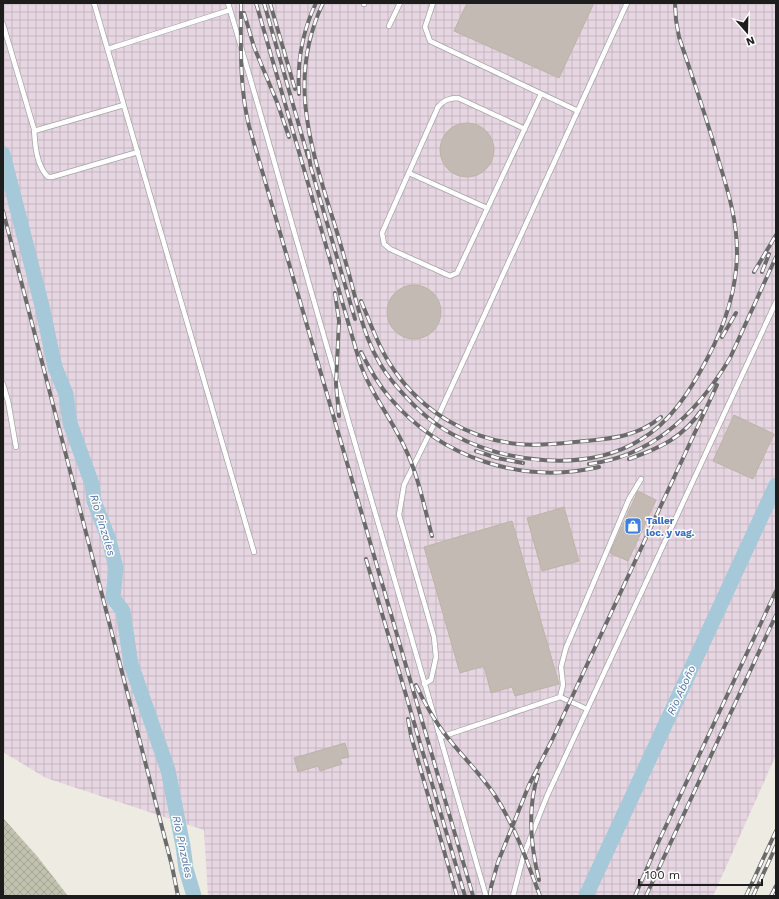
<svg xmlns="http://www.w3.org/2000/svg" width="779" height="899" font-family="'Work Sans',sans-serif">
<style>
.industrial{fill:url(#industrial-grid)}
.construction{fill:url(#construction-cross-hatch)}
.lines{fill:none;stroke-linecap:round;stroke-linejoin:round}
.river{stroke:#a6c9d9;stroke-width:15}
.building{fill:#c2bab3;stroke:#beb3a6}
.lane-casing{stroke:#a4a4a4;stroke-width:6}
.lane{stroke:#fff;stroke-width:4.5}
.rail-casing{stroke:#6b6b6b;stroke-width:4}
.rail{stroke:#fff;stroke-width:2.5;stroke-dasharray:8;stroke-linecap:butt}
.labels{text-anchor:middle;stroke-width:3;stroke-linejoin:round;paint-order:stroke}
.shop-label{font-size:10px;font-weight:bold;fill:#366cbe;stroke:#fff;text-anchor:start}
.water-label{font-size:11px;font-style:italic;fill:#4f73a7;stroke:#fff}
</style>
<defs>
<pattern id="industrial-grid" width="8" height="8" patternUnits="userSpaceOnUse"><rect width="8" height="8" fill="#e6d6e2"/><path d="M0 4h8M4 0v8" fill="none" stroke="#c5b7c1"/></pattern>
<pattern id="construction-cross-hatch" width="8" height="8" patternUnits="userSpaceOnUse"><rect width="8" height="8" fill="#c0c2af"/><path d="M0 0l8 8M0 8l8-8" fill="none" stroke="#a5a696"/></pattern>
</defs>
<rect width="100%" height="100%" fill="#eeebe3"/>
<path class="industrial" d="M 3,3 L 776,3 L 776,755 L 713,896 L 208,896 L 204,830 L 46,778 L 3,752 Z"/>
<path class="construction" d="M 3,818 L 37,856 L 68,896 L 3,896 Z"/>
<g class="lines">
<path class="river" d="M 3,154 L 42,306 L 55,367 L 66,394 L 70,423 L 92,484 L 94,501 L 109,540 L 116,568 L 113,598 L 123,611 L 131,664 L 168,770 L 183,846 L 186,869 L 194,896
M 586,896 L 776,485"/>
</g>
<path class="building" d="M 467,3 L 594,3 L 559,78 L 454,31 Z
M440 150a27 27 0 1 1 54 0a27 27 0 1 1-54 0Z
M387 312a27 27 0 1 1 54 0a27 27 0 1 1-54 0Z
M 734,415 L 774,434 L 753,479 L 713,461 Z
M 638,491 L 656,500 L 628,561 L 610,553 Z
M 564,507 L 579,561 L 542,571 L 527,518 Z
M 512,521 L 559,684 L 515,696 L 512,687 L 491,693 L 484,666 L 460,673 L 424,547 Z
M 345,743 L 349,757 L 340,759 L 342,764 L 320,771 L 318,766 L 298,772 L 294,758 Z"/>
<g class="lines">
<g class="lane-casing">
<path id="lane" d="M 94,3 L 254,552
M 228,3 C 269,140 307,279 347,416 C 393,576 441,736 486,896
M 433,3 L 425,27 L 430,41 L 578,111
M 364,4 L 364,3
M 3,24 L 34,129 C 35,144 36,165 48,177 L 52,177 L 138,152
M 389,26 L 400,3
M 108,49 L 230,10
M 525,129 L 458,98 C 449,98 444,100 438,107 L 382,233 L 384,244 L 390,249 L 450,276 L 457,273 C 485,213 513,154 541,94
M 34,131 L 124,105
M 409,173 L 487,208
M 3,384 L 8,401 L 16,447
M 424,684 L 431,680 L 436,657 L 434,637 L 399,515 L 404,485 L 441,410 L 627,3
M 560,697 L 563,685 L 561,667 L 566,648 L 629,499 L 641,479
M 441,737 L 560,697 L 587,709
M 513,896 L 524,854 L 547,796 L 776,302"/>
</g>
<use href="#lane" class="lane"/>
<g class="rail-casing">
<path id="rail" d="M 241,3 C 241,44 239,85 249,126 L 473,896
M 256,3 L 359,360 C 369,391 390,416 404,446 C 418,474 424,506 432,536
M 264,3 L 308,157
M 270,3 L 295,89
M 323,3 C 289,75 308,138 330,210 C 337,231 343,253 349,274 C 359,311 367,352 393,382 C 410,403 428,421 452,434 C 505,463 586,473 640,440 C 671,422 690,391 707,359 C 724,327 737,289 737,252 C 737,222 729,194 720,165 C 708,122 693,79 679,37 L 676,20 L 675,3
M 244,13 L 254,47 L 277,102 L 289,137
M 299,94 C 297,62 302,32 316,3
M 308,151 L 311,168 L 355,319
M 3,211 L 172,866 L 178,896
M 754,272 L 776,235
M 762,272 L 769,254
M 335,293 L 339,321 L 336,384 L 339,416
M 361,301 C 371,324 379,349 394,370 C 422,411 468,439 518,444 C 537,446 556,444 575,442 C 607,439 636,438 661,417
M 722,337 L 736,313
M 361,352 C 369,368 378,384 390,398 C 441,458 522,485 599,467
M 476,451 L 497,458 L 523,463
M 629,459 C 660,448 682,438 701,411
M 589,464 C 654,456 698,412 730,358 L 776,257
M 366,559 L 465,896
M 416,685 C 424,702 433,718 444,733 C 460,754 479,772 494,794 C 515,826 527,861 540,896
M 408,719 L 411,736 L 457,896
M 538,775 C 527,808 531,847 539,880
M 490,896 L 491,887 L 498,862 L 529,785 L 552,740 L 717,385
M 635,896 L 657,845 L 776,591
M 646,896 L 776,615
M 746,896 L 776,831
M 753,896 L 776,846
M 771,896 L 776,886"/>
</g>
<use href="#rail" class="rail"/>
</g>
<defs>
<g id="shop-square" transform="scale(0.9)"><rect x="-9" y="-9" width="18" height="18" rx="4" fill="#3f7fe0" stroke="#fff"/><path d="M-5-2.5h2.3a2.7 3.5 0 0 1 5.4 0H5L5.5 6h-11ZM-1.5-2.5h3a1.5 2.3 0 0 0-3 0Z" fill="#fff"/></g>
</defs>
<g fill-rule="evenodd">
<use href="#shop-square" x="633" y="526"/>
</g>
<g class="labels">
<g class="shop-label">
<text x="646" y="524">Taller<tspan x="646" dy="12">loc. y vag.</tspan></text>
</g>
<g class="water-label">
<text transform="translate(103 525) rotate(73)" y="4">Rio Pinzales</text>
<text transform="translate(681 690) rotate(-65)" y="4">Rio Aboño</text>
<text transform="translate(183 847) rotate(78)" y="4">Rio Pinzales</text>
</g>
</g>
<rect width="779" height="899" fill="none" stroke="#1d1d1d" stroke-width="8"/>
<g transform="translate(747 32) rotate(160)" stroke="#ffffff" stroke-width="3" paint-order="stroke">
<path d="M0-3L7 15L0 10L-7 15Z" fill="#1d1d1d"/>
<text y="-6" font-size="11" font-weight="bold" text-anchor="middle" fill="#1d1d1d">N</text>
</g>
<path d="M639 879v6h123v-6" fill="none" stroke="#1d1d1d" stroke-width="2"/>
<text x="645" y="879" font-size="12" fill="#1d1d1d" stroke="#ffffff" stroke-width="3" paint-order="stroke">100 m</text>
</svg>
